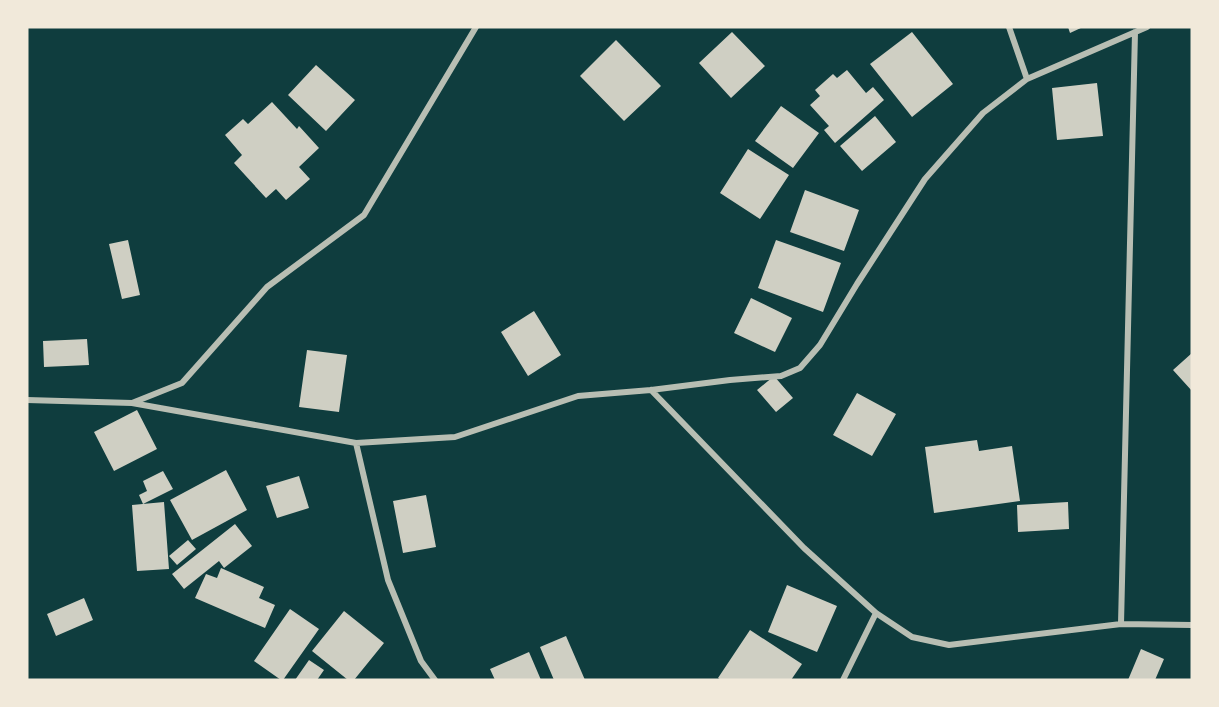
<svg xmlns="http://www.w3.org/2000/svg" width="1219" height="707" font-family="'Fira Sans Condensed',sans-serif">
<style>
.building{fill:#cfcfc3}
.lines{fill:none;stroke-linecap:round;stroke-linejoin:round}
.minor{stroke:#b8beb3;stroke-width:6}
</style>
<rect width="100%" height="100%" fill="#0f3d3e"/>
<path class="building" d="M 1068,27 L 1083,27 L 1070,33 Z
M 732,32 L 765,66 L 731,98 L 699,63 Z
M 912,32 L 953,84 L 912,117 L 870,64 Z
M 616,40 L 661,86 L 624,121 L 580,76 Z
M 316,65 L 355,100 L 326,131 L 288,95 Z
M 847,70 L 866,93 L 873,87 L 884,100 L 835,143 L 824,130 L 829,126 L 810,105 L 820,96 L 815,90 L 833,74 L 837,78 Z
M 1097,83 L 1103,136 L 1057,140 L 1052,88 Z
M 272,102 L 297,129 L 299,126 L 319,148 L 299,167 L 310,179 L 286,200 L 276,189 L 266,198 L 234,163 L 242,155 L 225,135 L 243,119 L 248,124 Z
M 781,106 L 819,133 L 793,168 L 755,141 Z
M 875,116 L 896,142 L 862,171 L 840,146 Z
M 748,149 L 789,175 L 760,219 L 720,193 Z
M 805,190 L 859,210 L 844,251 L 790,232 Z
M 128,240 L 140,295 L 122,299 L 109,244 Z
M 776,240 L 841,263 L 823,312 L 758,288 Z
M 751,298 L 792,318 L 775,352 L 734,333 Z
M 534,311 L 561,355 L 528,376 L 501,332 Z
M 87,339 L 89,365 L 44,367 L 43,341 Z
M 307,350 L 347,355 L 339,412 L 299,407 Z
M 1192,353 L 1192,391 L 1173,370 Z
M 774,376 L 793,398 L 776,412 L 757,390 Z
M 857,393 L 896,414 L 872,456 L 833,435 Z
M 137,410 L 157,449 L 114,471 L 94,432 Z
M 977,440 L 979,451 L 1012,446 L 1020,501 L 934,513 L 925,447 Z
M 226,470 L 247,510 L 192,540 L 170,500 Z
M 163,471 L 173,489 L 143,504 L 139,495 L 147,491 L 143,481 Z
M 299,476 L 309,508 L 277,518 L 266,486 Z
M 426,495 L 436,547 L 403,553 L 393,501 Z
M 164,502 L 169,569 L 137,571 L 132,505 Z
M 1068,502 L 1069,529 L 1018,532 L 1017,505 Z
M 235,524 L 252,546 L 224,568 L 219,561 L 184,589 L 172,574 Z
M 188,540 L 196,549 L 177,565 L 169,556 Z
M 221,568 L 264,587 L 259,598 L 275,605 L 265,628 L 195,598 L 206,574 L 217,578 Z
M 787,585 L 837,606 L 817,652 L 768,632 Z
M 84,598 L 93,620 L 56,636 L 47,614 Z
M 290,609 L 319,629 L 283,680 L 281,680 L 254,661 Z
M 344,611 L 384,643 L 354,680 L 348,680 L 312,651 Z
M 750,630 L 802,664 L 791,680 L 721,680 L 718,678 Z
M 566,636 L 585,680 L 554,680 L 540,647 Z
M 1141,649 L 1164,659 L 1155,680 L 1128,680 Z
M 529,652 L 541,680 L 495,680 L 490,669 Z
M 309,660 L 324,670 L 317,680 L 295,680 Z"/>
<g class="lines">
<path class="minor" d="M 1009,27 L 1027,79
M 651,390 L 804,548 L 876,613 L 912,637 L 949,645 L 1121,624 L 1192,625
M 27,400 L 132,403 L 356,443 L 455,437 L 578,396 L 651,390 L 730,380 L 781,376 L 800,368 L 820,345 L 857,284 L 925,179 L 983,113 L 1027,79 L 1147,27
M 132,403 L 182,383 L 267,287 L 364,215 L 476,27
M 356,443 L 388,580 L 421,661 L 435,680
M 1121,624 L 1135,32
M 843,680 L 876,613"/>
</g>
<rect width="1219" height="707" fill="none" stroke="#f1e9da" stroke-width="57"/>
</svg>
